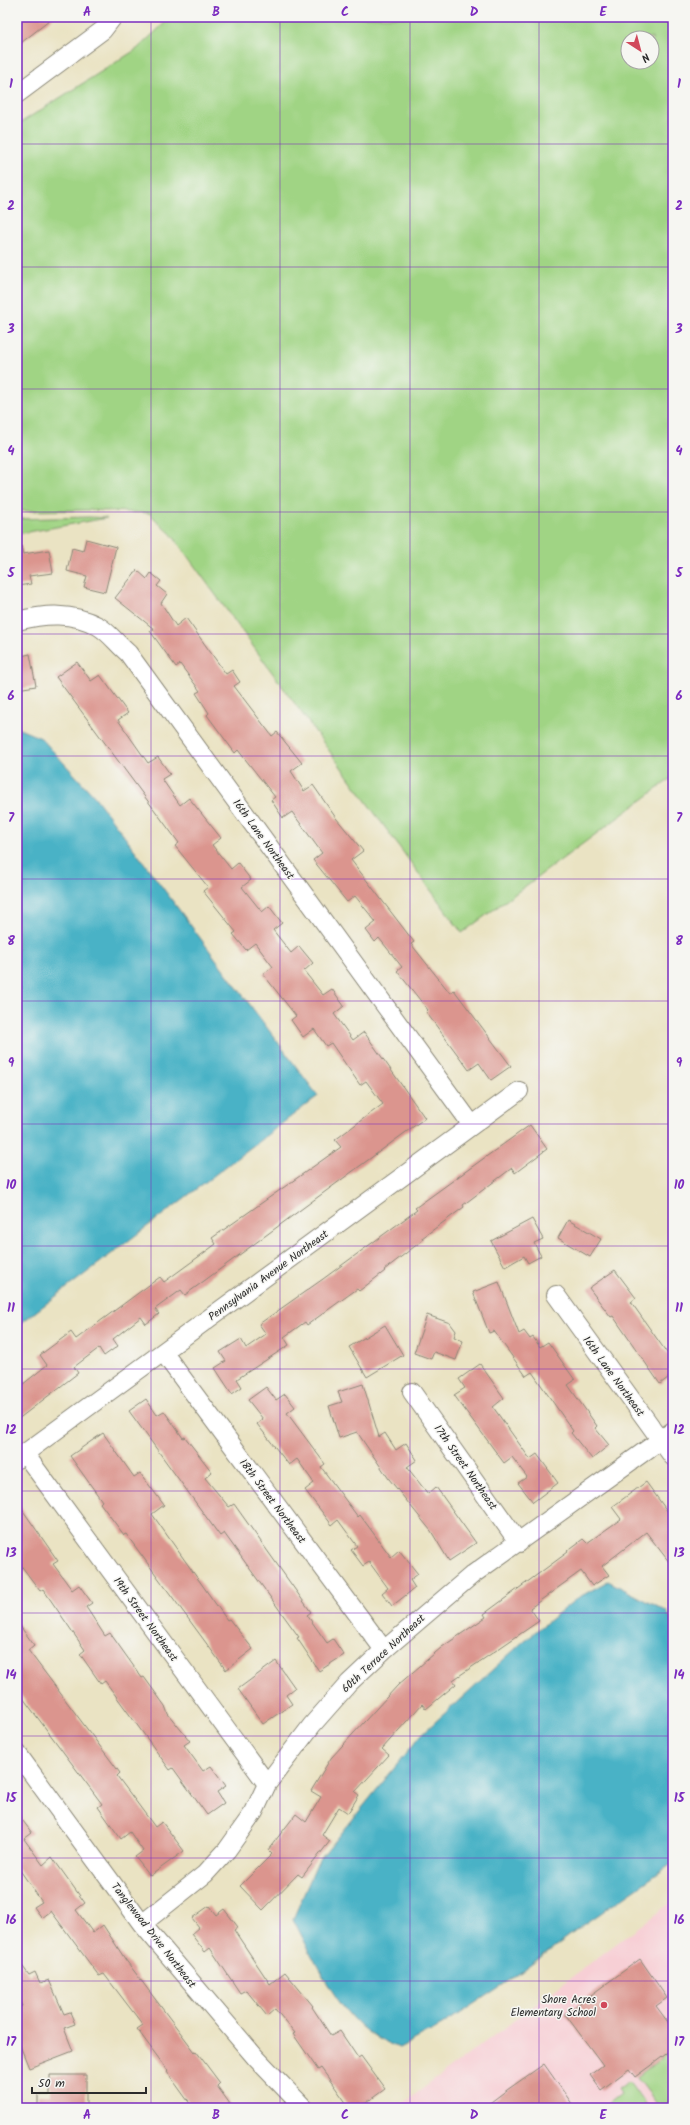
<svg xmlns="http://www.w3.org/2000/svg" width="690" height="2125" font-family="Kalam,sans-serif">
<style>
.built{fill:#f7cfd5}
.green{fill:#a0d484;stroke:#668058;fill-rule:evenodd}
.water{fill:#48b2c6;stroke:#3a6e78}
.building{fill:#db958e}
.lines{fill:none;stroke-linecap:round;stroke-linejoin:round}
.minor-casing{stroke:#8a8777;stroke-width:20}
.minor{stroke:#fff;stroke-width:18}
.grid{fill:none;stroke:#7b2cbf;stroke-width:1;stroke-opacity:0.55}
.poi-dot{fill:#d1495b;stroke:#f6f6f2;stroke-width:1.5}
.labels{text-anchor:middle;stroke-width:3;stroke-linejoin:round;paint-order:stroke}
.street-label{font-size:11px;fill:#2b2b2b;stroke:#f6f6f2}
.poi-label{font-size:11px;fill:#2b2b2b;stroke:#f6f6f2;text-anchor:end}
.neatline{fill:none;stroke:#7b2cbf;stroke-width:1.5}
.grid-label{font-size:13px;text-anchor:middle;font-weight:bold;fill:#7b2cbf}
</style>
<rect width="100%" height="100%" fill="#f6f6f2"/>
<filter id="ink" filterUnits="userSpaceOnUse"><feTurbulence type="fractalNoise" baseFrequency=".025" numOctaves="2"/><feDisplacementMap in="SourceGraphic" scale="8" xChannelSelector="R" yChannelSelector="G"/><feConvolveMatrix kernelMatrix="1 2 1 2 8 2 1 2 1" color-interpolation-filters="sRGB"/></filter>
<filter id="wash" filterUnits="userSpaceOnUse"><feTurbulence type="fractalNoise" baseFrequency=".012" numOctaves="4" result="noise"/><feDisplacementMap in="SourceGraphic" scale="16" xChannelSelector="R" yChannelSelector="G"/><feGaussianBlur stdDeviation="0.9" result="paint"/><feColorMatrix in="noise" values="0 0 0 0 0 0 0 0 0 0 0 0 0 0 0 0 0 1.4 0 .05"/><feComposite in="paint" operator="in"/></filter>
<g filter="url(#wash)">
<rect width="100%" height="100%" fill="#eae3c3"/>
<path class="built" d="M 673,1901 L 673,2108 L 397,2108 Z"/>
<path class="green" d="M 171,17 L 673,17 L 673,777 L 462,933 L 172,535 L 149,513 L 88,510 L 17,511 L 17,125 L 137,49 ZM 628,38 L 652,38 L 652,62 L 628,62 Z
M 89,517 L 107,518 L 17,534 L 17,519 Z
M 673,2049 L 673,2108 L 660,2108 L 637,2077 Z
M 629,2081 L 648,2108 L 611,2108 L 608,2104 L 621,2094 L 618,2089 Z"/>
<path class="water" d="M 17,728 L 41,738 L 95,797 L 318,1096 L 17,1326 Z
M 608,1581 L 666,1611 L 673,1622 L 673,1863 L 585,1924 L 513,1978 L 442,2025 L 399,2048 C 390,2044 380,2040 372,2035 C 338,2014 311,1953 293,1919 L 318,1862 L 422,1734 L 525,1640 L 576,1599 Z"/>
<g id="blocks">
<path class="building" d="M 17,17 L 54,17 L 17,46 Z
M 86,539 L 116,547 L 105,592 L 84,587 L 87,576 L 67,571 L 72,548 L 83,551 Z
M 17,546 L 21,546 L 23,554 L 49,550 L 53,573 L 29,576 L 31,584 L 17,586 Z
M 137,570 L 147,579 L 151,573 L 161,581 L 157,586 L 167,594 L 161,603 L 176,626 L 186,618 L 226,674 L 232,670 L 240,682 L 234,686 L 272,736 L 277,732 L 302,763 L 291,771 L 304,791 L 313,785 L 336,818 L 363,851 L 351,860 L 414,942 L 411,944 L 450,993 L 454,990 L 511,1066 L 491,1080 L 479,1063 L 469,1070 L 426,1012 L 428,1010 L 397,971 L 402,967 L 379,938 L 375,942 L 366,930 L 376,922 L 355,896 L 347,902 L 313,860 L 322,853 L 292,812 L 283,818 L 271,800 L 275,797 L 238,750 L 235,753 L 207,715 L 209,713 L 196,693 L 200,691 L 180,664 L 176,667 L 150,631 L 154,629 L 115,598 Z
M 30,654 L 36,686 L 17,689 L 17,657 Z
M 77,662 L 91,681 L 100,675 L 128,713 L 118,720 L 148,763 L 158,757 L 170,774 L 162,779 L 180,805 L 189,798 L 221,838 L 212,845 L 231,869 L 238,863 L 251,880 L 242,887 L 262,912 L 269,906 L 282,923 L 273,930 L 291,953 L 299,946 L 313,963 L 304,971 L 323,995 L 332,989 L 344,1006 L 334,1014 L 353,1040 L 364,1032 L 425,1118 L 185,1295 L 181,1290 L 155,1309 L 159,1314 L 146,1324 L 141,1317 L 113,1339 L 118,1346 L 104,1356 L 99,1348 L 74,1367 L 78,1373 L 17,1420 L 17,1389 L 47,1365 L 40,1355 L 71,1332 L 76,1339 L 160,1277 L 164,1282 L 216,1244 L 212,1238 L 341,1147 L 335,1140 L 383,1104 L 366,1081 L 360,1085 L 331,1043 L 326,1046 L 314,1029 L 303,1037 L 291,1020 L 296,1016 L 263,974 L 273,967 L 255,943 L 246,950 L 233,934 L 236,932 L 203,891 L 208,887 L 175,846 L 179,843 L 56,677 Z
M 530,1125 L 547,1149 L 515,1173 L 512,1168 L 463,1205 L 464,1207 L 422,1238 L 423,1240 L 384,1270 L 385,1271 L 359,1291 L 357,1289 L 307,1325 L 305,1322 L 284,1337 L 289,1345 L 237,1379 L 242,1387 L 232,1394 L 215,1368 L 226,1361 L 220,1352 L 241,1339 L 246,1348 L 266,1334 L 259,1324 L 323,1279 L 417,1210 L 415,1208 Z
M 532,1219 L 543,1239 L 534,1243 L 541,1256 L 528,1263 L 524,1256 L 505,1267 L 491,1241 Z
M 568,1220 L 601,1239 L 590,1257 L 558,1238 Z
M 615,1270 L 636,1298 L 631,1302 L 667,1353 L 673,1349 L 673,1374 L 660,1384 L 613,1316 L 611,1317 L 589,1288 Z
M 499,1282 L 519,1334 L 524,1331 L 530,1339 L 533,1337 L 540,1347 L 548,1342 L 575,1380 L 568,1385 L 597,1426 L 595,1428 L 609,1445 L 592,1459 L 571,1433 L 573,1431 L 532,1372 L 526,1376 L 494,1331 L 489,1333 L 473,1292 Z
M 427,1315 L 450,1323 L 456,1331 L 454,1337 L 463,1341 L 456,1360 L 434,1352 L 431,1359 L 414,1353 Z
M 385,1325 L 403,1355 L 367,1377 L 349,1347 Z
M 480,1364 L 504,1398 L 493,1407 L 530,1459 L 537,1454 L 558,1483 L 533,1502 L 518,1483 L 527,1477 L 512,1457 L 504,1463 L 454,1395 L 465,1388 L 459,1379 Z
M 363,1384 L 379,1437 L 385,1433 L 396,1450 L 406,1443 L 417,1460 L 407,1467 L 428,1494 L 436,1487 L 476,1543 L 449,1561 L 431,1531 L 389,1479 L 357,1432 L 339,1438 L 329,1406 L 342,1402 L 338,1392 Z
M 266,1387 L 276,1400 L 285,1394 L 295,1407 L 287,1413 L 325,1464 L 321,1467 L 358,1517 L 360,1515 L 391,1557 L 399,1550 L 418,1574 L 410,1580 L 415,1588 L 392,1606 L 382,1593 L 388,1588 L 369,1562 L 363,1566 L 351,1550 L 357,1546 L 338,1520 L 332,1525 L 305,1490 L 314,1483 L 297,1459 L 289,1465 L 257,1424 L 263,1419 L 248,1400 Z
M 146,1399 L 157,1415 L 164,1411 L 183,1438 L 185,1437 L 212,1472 L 205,1478 L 229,1507 L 234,1504 L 311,1612 L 307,1615 L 327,1643 L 333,1639 L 344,1655 L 319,1671 L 297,1638 L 299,1637 L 224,1533 L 220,1536 L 129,1411 Z
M 103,1433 L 134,1477 L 140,1473 L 164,1505 L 152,1514 L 227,1620 L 229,1619 L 253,1649 L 226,1670 L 126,1534 L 124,1535 L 100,1503 L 102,1501 L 70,1456 Z
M 646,1482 L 673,1519 L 673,1567 L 646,1532 L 602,1566 L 609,1575 L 592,1586 L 581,1571 L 530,1608 L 539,1621 L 453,1680 L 456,1684 L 426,1709 L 422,1704 L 382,1749 L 389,1755 L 355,1792 L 359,1795 L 348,1813 L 339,1807 L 322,1835 L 330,1841 L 302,1877 L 298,1874 L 263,1910 L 240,1886 L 272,1854 L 268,1850 L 296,1814 L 306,1822 L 321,1797 L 311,1791 L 331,1758 L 398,1685 L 442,1647 L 486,1617 L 484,1614 L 568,1552 L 567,1551 L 583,1539 L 587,1543 L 621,1519 L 612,1507 Z
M 17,1502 L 58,1561 L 53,1564 L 72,1590 L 79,1585 L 92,1603 L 86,1607 L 105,1636 L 110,1633 L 142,1678 L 144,1677 L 165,1706 L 168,1714 L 190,1741 L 184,1745 L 203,1771 L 211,1766 L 226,1786 L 217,1792 L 224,1803 L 207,1815 L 173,1768 L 170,1770 L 105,1681 L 101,1684 L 80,1654 L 85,1650 L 43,1589 L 40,1591 L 17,1560 Z
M 17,1622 L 34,1645 L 28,1650 L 120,1773 L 117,1776 L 155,1827 L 162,1822 L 184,1851 L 150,1876 L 135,1857 L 143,1851 L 130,1832 L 121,1839 L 98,1807 L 102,1804 L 17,1690 Z
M 276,1661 L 295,1688 L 286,1695 L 292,1704 L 263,1724 L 238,1689 Z
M 17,1813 L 32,1833 L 24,1839 L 43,1865 L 52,1857 L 85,1903 L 76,1910 L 93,1933 L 103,1925 L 125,1959 L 195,2052 L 196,2051 L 220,2083 L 217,2086 L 233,2108 L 193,2108 L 167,2072 L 168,2071 L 137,2029 L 143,2025 L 104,1974 L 99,1976 L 51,1911 L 42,1918 L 34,1907 L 42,1902 L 17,1866 Z
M 209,1906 L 216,1915 L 224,1909 L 238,1927 L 234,1930 L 270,1984 L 285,1972 L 313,2006 L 312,2007 L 331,2036 L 340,2031 L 358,2058 L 361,2056 L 385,2089 L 359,2108 L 350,2108 L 321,2068 L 318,2070 L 293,2034 L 295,2033 L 275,2009 L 267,2016 L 246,1990 L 240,1993 L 210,1948 L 205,1952 L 191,1934 L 199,1927 L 192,1918 Z
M 17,1959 L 29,1975 L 35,1972 L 40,1983 L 49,1980 L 64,2014 L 70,2012 L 75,2024 L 64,2028 L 73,2051 L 29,2068 L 17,2038 L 17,2008 L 22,2006 L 17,1996 Z
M 640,1959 L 667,1998 L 656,2006 L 673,2029 L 673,2049 L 635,2077 L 629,2069 L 601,2090 L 590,2075 L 603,2065 L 565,2014 Z
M 544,2064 L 575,2108 L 483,2108 L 507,2090 Z
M 50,2075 L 86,2075 L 86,2108 L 38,2108 L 38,2095 L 50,2095 Z"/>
</g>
</g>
<g filter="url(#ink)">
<use href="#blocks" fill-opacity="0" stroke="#8a8777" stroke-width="1"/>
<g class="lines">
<g class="minor-casing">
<path id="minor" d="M 17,94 L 103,30 L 113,17
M 17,621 C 45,614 72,612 98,626 C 109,632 118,645 128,653 L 472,1125
M 556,1295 L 673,1457
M 163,1352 L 384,1650
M 412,1392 L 519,1543
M 25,1454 L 267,1784
M 17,1459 L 519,1091
M 17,1753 L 142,1924 L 256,2058 L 304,2108
M 142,1924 L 205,1874 L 227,1850 L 254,1812 L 267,1784 L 312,1725 L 349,1683 L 384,1650 L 472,1575 L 673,1431"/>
</g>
<use href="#minor" class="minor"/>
</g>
</g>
<path class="grid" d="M 151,17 L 151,2108M 280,17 L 280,2108M 410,17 L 410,2108M 539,17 L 539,2108M 17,144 L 673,144M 17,267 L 673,267M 17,389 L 673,389M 17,512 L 673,512M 17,634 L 673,634M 17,756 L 673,756M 17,879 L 673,879M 17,1001 L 673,1001M 17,1124 L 673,1124M 17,1246 L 673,1246M 17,1369 L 673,1369M 17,1491 L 673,1491M 17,1613 L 673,1613M 17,1736 L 673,1736M 17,1858 L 673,1858M 17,1981 L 673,1981"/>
<circle class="poi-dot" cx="604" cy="2005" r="4"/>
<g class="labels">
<g class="street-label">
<text transform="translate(264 839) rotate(54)" y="4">16th Lane Northeast</text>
<text transform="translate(268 1275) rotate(-36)" y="4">Pennsylvania Avenue Northeast</text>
<text transform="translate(614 1376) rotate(54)" y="4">16th Lane Northeast</text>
<text transform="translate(466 1467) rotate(55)" y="4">17th Street Northeast</text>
<text transform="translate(273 1501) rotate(53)" y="4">18th Street Northeast</text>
<text transform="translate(146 1619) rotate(54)" y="4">19th Street Northeast</text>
<text transform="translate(383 1653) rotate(-43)" y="4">60th Terrace Northeast</text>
<text transform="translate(154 1935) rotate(52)" y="4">Tanglewood Drive Northeast</text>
</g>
<g class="poi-label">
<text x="596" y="2003">Shore Acres<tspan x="596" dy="13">Elementary School</tspan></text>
</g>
</g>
<rect width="690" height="2125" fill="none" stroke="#f6f6f2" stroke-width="44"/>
<g transform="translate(640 50) rotate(144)"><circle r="19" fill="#f6f6f2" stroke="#a5a5a2"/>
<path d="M0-3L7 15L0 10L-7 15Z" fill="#d1495b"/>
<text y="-6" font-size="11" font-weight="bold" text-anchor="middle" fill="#2b2b2b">N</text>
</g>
<path d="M32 2087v6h114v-6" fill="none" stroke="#2b2b2b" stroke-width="2"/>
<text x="38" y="2087" font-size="12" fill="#2b2b2b" stroke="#f6f6f2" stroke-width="3" paint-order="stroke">50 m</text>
<rect x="22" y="22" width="646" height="2081" class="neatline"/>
<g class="grid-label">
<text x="87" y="16">A</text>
<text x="216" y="16">B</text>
<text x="345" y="16">C</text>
<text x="474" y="16">D</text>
<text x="603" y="16">E</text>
<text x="11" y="88">1</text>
<text x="679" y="88">1</text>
<text x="11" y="210">2</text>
<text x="679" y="210">2</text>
<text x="11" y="333">3</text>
<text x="679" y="333">3</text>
<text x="11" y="455">4</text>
<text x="679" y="455">4</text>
<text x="11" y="577">5</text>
<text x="679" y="577">5</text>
<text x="11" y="700">6</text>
<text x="679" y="700">6</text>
<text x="11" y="822">7</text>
<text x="679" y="822">7</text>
<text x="11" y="945">8</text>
<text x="679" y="945">8</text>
<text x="11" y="1067">9</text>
<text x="679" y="1067">9</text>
<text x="11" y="1189">10</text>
<text x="679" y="1189">10</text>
<text x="11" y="1312">11</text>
<text x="679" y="1312">11</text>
<text x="11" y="1434">12</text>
<text x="679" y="1434">12</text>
<text x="11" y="1557">13</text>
<text x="679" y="1557">13</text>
<text x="11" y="1679">14</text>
<text x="679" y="1679">14</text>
<text x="11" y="1802">15</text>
<text x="679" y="1802">15</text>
<text x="11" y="1924">16</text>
<text x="679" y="1924">16</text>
<text x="11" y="2046">17</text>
<text x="679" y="2046">17</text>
<text x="87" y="2119">A</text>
<text x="216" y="2119">B</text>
<text x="345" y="2119">C</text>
<text x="474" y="2119">D</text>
<text x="603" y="2119">E</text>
</g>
</svg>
